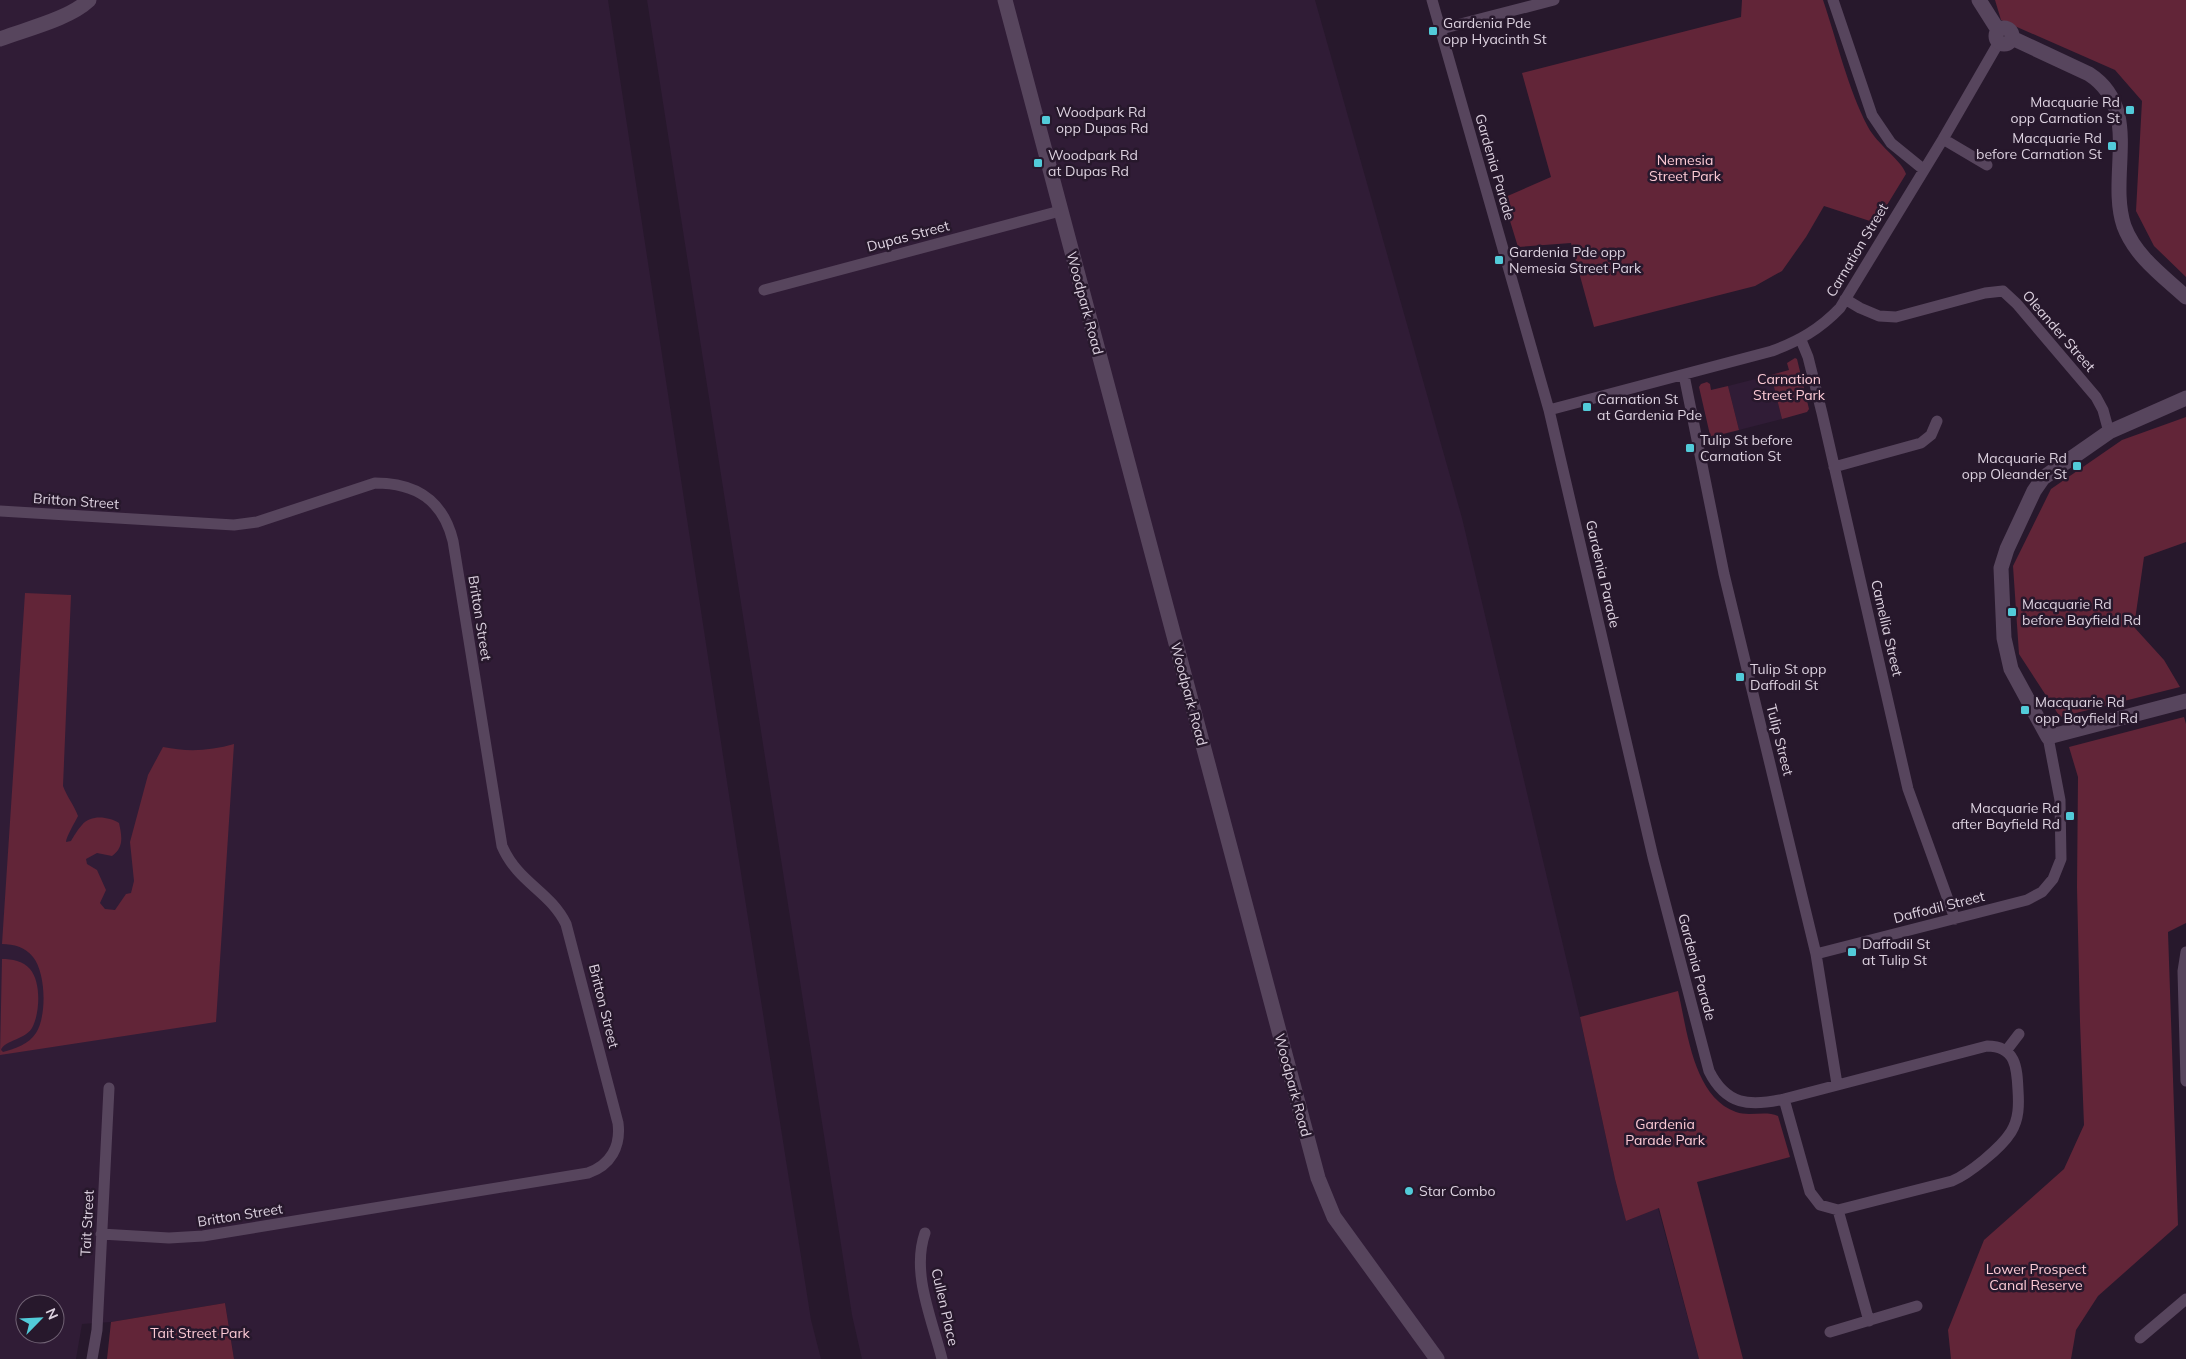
<svg xmlns="http://www.w3.org/2000/svg" width="2186" height="1359" font-family="Mulish,sans-serif">
<style>
.built{fill:#301c36;fill-rule:evenodd}
.green{fill:#622538}
.lines{fill:none;stroke-linecap:round;stroke-linejoin:round}
.street{stroke:#57455d;stroke-width:11}
.secondary{stroke:#57455d;stroke-width:15}
.poi-dot{fill:#52cbd9;stroke:#27182c;stroke-width:2}
.labels{text-anchor:middle;stroke-width:5;stroke-linejoin:round;paint-order:stroke}
.poi-label{font-size:14px;fill:#ddd2e0;stroke:#27182c;text-anchor:start}
.park-label{font-size:14px;fill:#fccad5;stroke:#27182c}
.street-label{font-size:14px;fill:#ddd2e0;stroke:#27182c}
</style>
<rect width="100%" height="100%" fill="#27182c"/>
<path class="built" d="M 0,0 L 608,0 L 738,854 L 811,1320 L 821,1359 L 234,1359 L 225,1303 L 111,1322 L 82,1324 L 76,1359 L 0,1359 ZM 25,1304 L 55,1304 L 55,1334 L 25,1334 Z
M 647,0 L 1315,0 L 1462,518 L 1580,1017 L 1615,1179 L 1626,1221 L 1658,1208 L 1699,1359 L 862,1359 L 852,1315 Z
M 1771,375 L 1782,419 L 1739,430 L 1728,386 Z"/>
<path class="green" d="M 1742,0 L 1823,0 C 1837,41 1848,89 1868,127 C 1876,143 1903,162 1906,174 L 1876,223 L 1824,206 L 1806,237 L 1782,271 L 1755,286 L 1594,327 L 1571,243 L 1518,247 L 1503,198 L 1551,177 L 1522,73 L 1741,17 Z
M 1995,0 L 2186,0 L 2186,277 L 2154,246 L 2136,211 L 2142,101 L 2115,70 L 2001,20 Z
M 1795,358 L 1797,359 L 1809,409 L 1807,412 L 1782,419 L 1771,375 L 1789,370 L 1787,363 Z
M 1707,382 L 1710,384 L 1711,390 L 1728,386 L 1739,430 L 1711,437 L 1710,435 L 1699,387 L 1701,384 Z
M 2186,417 L 2186,542 L 2144,557 L 2134,627 L 2164,660 L 2180,687 L 2060,717 L 2019,654 L 2013,566 L 2051,489 L 2122,440 Z
M 25,593 L 71,595 L 63,786 C 67,797 74,805 78,816 C 75,822 66,837 66,842 L 71,841 C 74,836 78,829 82,825 C 91,814 109,817 119,823 C 122,837 124,847 112,856 L 97,853 L 86,859 L 87,864 L 97,870 L 106,890 L 100,903 L 105,909 L 115,910 L 126,894 L 131,893 L 134,881 L 130,842 L 148,775 L 163,747 C 187,752 210,751 234,744 L 216,1022 L 0,1055 L 2,959 C 12,959 23,961 30,969 C 41,982 40,1011 33,1026 C 27,1040 4,1040 1,1050 L 3,1052 C 15,1049 29,1044 36,1033 C 47,1016 46,973 33,957 C 25,947 14,944 2,944 Z
M 2184,717 L 2186,724 L 2186,923 L 2168,932 L 2178,1225 L 2098,1296 L 2076,1330 L 2071,1359 L 1951,1359 L 1948,1330 L 1984,1240 L 2064,1169 L 2084,1125 L 2080,1022 L 2077,887 L 2078,777 L 2069,747 Z
M 1678,991 C 1687,1029 1693,1097 1736,1112 C 1750,1117 1765,1110 1778,1116 L 1790,1157 L 1697,1182 L 1743,1359 L 1699,1359 L 1659,1208 L 1626,1221 L 1615,1179 L 1580,1017 Z
M 225,1303 L 234,1359 L 107,1359 L 111,1322 Z"/>
<g class="lines">
<path class="street" d="M 1432,0 L 1549,410 L 1653,857 L 1709,1071 C 1726,1105 1749,1107 1784,1099 L 1810,1192 L 1820,1205 L 1838,1210 L 1952,1181 C 1969,1174 2001,1148 2011,1132 C 2019,1119 2019,1105 2018,1090 C 2017,1068 2016,1046 1987,1046 L 1784,1099
M 1833,0 L 1872,115 L 1891,143 L 1923,169
M 1441,29 L 1554,0
M 1943,139 L 1987,165
M 764,290 L 1060,211
M 1845,299 L 1860,308 L 1879,316 L 1896,317 L 1985,293 L 2003,291 L 2017,304 L 2096,397 L 2103,410 L 2109,432
M 1801,340 L 1808,357 L 1822,413 L 1908,789 L 1955,919
M 1684,375 L 1724,574 L 1816,954 L 1837,1084
M 1549,410 L 1772,351 C 1799,341 1820,329 1840,308 L 1943,139 L 1999,42
M 1834,467 L 1921,443 L 1931,435 L 1937,421
M 0,511 L 234,525 L 257,522 L 375,483 C 416,483 443,500 453,541 L 502,846 C 518,883 550,891 566,924 L 618,1123 C 621,1146 611,1165 588,1173 L 203,1236 L 169,1238 L 101,1234
M 2186,952 L 2183,971 L 2186,1081
M 1816,954 L 2027,900 L 2042,892 L 2053,879 L 2061,859 L 2060,800 L 2048,737
M 2006,1051 L 2019,1034
M 1838,1210 L 1869,1321
M 925,1233 C 911,1273 932,1319 942,1359
M 1830,1332 L 1917,1306
M 2140,1338 L 2186,1299
M 92,1359 L 97,1330 L 109,1088"/>
<path class="secondary" d="M 1005,0 L 1318,1178 L 1334,1217 L 1437,1359
M 1979,0 L 1998,30
M1996 36a8 8 0 1 1 16 0a8 8 0 1 1-16 0Z
M 2012,38 L 2089,74 C 2143,109 2107,175 2124,226 C 2135,256 2163,276 2186,297
M 0,39 C 26,29 69,19 89,0
M 2186,398 L 2109,432 L 2043,478 L 2034,491 L 2007,549 L 2001,568 L 2004,638 L 2011,669 L 2048,737 L 2186,701"/>
</g>
<g class="poi-dot">
<rect x="1428" y="26" width="10" height="10" rx="2.5"/>
<rect x="2125" y="105" width="10" height="10" rx="2.5"/>
<rect x="1041" y="115" width="10" height="10" rx="2.5"/>
<rect x="2107" y="141" width="10" height="10" rx="2.5"/>
<rect x="1033" y="158" width="10" height="10" rx="2.5"/>
<rect x="1494" y="255" width="10" height="10" rx="2.5"/>
<rect x="1582" y="402" width="10" height="10" rx="2.5"/>
<rect x="1685" y="443" width="10" height="10" rx="2.5"/>
<rect x="2072" y="461" width="10" height="10" rx="2.5"/>
<rect x="2007" y="607" width="10" height="10" rx="2.5"/>
<rect x="1735" y="672" width="10" height="10" rx="2.5"/>
<rect x="2020" y="705" width="10" height="10" rx="2.5"/>
<rect x="2065" y="811" width="10" height="10" rx="2.5"/>
<rect x="1847" y="947" width="10" height="10" rx="2.5"/>
<circle cx="1409" cy="1191" r="5"/>
</g>
<g class="labels">
<g class="poi-label">
<text x="1443" y="28">Gardenia Pde<tspan x="1443" dy="16">opp Hyacinth St</tspan></text>
<text x="2120" y="107" text-anchor="end">Macquarie Rd<tspan x="2120" dy="16">opp Carnation St</tspan></text>
<text x="1056" y="117">Woodpark Rd<tspan x="1056" dy="16">opp Dupas Rd</tspan></text>
<text x="2102" y="143" text-anchor="end">Macquarie Rd<tspan x="2102" dy="16">before Carnation St</tspan></text>
<text x="1048" y="160">Woodpark Rd<tspan x="1048" dy="16">at Dupas Rd</tspan></text>
<text x="1509" y="257">Gardenia Pde opp<tspan x="1509" dy="16">Nemesia Street Park</tspan></text>
<text x="1597" y="404">Carnation St<tspan x="1597" dy="16">at Gardenia Pde</tspan></text>
<text x="1700" y="445">Tulip St before<tspan x="1700" dy="16">Carnation St</tspan></text>
<text x="2067" y="463" text-anchor="end">Macquarie Rd<tspan x="2067" dy="16">opp Oleander St</tspan></text>
<text x="2022" y="609">Macquarie Rd<tspan x="2022" dy="16">before Bayfield Rd</tspan></text>
<text x="1750" y="674">Tulip St opp<tspan x="1750" dy="16">Daffodil St</tspan></text>
<text x="2035" y="707">Macquarie Rd<tspan x="2035" dy="16">opp Bayfield Rd</tspan></text>
<text x="2060" y="813" text-anchor="end">Macquarie Rd<tspan x="2060" dy="16">after Bayfield Rd</tspan></text>
<text x="1862" y="949">Daffodil St<tspan x="1862" dy="16">at Tulip St</tspan></text>
<text x="1419" y="1196">Star Combo</text>
</g>
<g class="park-label">
<text x="1685" y="165">Nemesia<tspan x="1685" dy="16">Street Park</tspan></text>
<text x="1789" y="384">Carnation<tspan x="1789" dy="16">Street Park</tspan></text>
<text x="1665" y="1129">Gardenia<tspan x="1665" dy="16">Parade Park</tspan></text>
<text x="2036" y="1274">Lower Prospect<tspan x="2036" dy="16">Canal Reserve</tspan></text>
<text x="200" y="1338">Tait Street Park</text>
</g>
<g class="street-label">
<text transform="translate(1495 167) rotate(74)" y="5">Gardenia Parade</text>
<text transform="translate(908 236) rotate(-15)" y="5">Dupas Street</text>
<text transform="translate(1857 250) rotate(-59)" y="5">Carnation Street</text>
<text transform="translate(1085 303) rotate(75)" y="5">Woodpark Road</text>
<text transform="translate(2059 331) rotate(49)" y="5">Oleander Street</text>
<text transform="translate(76 501) rotate(4)" y="5">Britton Street</text>
<text transform="translate(1603 574) rotate(77)" y="5">Gardenia Parade</text>
<text transform="translate(480 618) rotate(81)" y="5">Britton Street</text>
<text transform="translate(1887 628) rotate(77)" y="5">Camellia Street</text>
<text transform="translate(1189 694) rotate(75)" y="5">Woodpark Road</text>
<text transform="translate(1780 740) rotate(76)" y="5">Tulip Street</text>
<text transform="translate(1939 907) rotate(-14)" y="5">Daffodil Street</text>
<text transform="translate(1697 967) rotate(75)" y="5">Gardenia Parade</text>
<text transform="translate(604 1006) rotate(76)" y="5">Britton Street</text>
<text transform="translate(1293 1085) rotate(75)" y="5">Woodpark Road</text>
<text transform="translate(240 1215) rotate(-9)" y="5">Britton Street</text>
<text transform="translate(87 1223) rotate(-87)" y="5">Tait Street</text>
<text transform="translate(945 1307) rotate(77)" y="5">Cullen Place</text>
</g>
</g>
<g transform="translate(40 1319) rotate(66)"><circle r="24" fill="#27182c" stroke="#706274"/>
<path d="M0-4L9 19L0 12L-9 19Z" fill="#52cbd9"/>
<text y="-8" font-size="14" font-weight="bold" text-anchor="middle" fill="#ddd2e0">N</text>
</g>
</svg>
